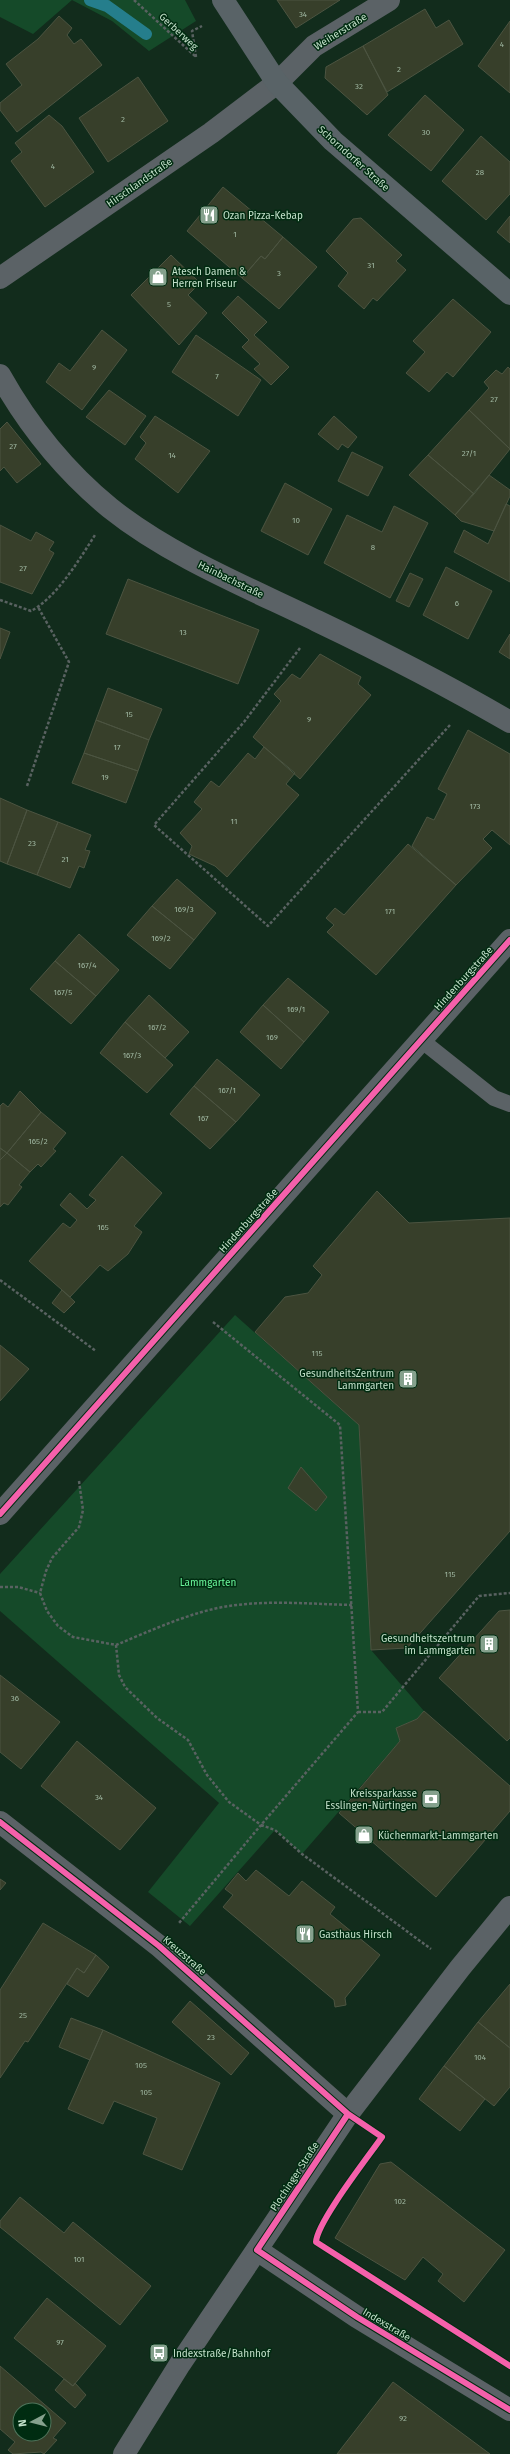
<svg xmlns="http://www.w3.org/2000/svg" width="510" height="2454" font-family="'Fira Sans',sans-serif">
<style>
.green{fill:#154a29}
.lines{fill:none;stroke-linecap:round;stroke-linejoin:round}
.stream{stroke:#257e8c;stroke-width:12}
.building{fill:#373f2a;stroke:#4c5441;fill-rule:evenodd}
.path{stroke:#596261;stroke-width:2.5;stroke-dasharray:3 2;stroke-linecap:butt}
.service{stroke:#5b6266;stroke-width:16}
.minor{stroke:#5b6266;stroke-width:22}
.tertiary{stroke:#5b6266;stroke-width:22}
.secondary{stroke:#596367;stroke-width:22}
.cycleway-casing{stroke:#002c11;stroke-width:8}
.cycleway{stroke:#f560ab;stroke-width:6}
.labels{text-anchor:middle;stroke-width:3;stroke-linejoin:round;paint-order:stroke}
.number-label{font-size:8px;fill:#a0b8a2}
.street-label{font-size:10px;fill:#c3e0ca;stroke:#002c11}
.poi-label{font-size:10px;fill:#c3e0ca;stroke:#002c11;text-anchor:start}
.park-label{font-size:10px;fill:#6bf89c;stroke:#002c11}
</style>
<rect width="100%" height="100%" fill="#122c1c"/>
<path class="green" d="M 0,0 L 185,0 L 196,21 L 149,51 L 112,21 L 72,0 L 33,34 L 0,17 Z
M 235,1315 L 359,1425 L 371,1650 L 424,1711 L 417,1719 L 396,1728 L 400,1741 L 302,1854 L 275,1830 L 190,1926 L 148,1892 L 219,1803 L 0,1611 L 0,1574 Z"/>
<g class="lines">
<path class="stream" d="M 90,0 L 107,6 L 146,34"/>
</g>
<path class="building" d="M 277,0 L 340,0 L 296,28 Z
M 425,9 L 436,28 L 449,20 L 463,44 L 387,92 L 363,46 Z
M 59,16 L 72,28 L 67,35 L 74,44 L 81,39 L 102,65 L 17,132 L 0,110 L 0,103 L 22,85 L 6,64 L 38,39 Z
M 510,21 L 510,93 L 478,66 Z
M 363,46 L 388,95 L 367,115 L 325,78 L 326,67 Z
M 138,77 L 168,121 L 108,162 L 79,118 Z
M 425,95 L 464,130 L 431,171 L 388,135 Z
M 49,115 L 62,126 L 94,172 L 45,207 L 11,161 L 22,152 L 15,143 Z
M 481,136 L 510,162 L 510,194 L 486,220 L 442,181 Z
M 223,187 L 283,237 L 265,259 L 261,256 L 242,278 L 187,231 Z
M 510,216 L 510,243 L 497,232 Z
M 361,218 L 402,255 L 396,261 L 406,270 L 377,301 L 373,298 L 364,309 L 338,286 L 348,273 L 326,251 L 353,219 Z
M 283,237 L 317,267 L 279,309 L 242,278 L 261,256 L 265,259 Z
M 171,255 L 200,283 L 188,295 L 207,313 L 179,345 L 131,295 Z
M 238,296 L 267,322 L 254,335 L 289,367 L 271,385 L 254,369 L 260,364 L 242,347 L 249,340 L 222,313 Z
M 453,299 L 491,332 L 453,377 L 447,372 L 429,392 L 406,373 L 425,352 L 413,341 Z
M 102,330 L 127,350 L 82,410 L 46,382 L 59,363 L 70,371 Z
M 196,335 L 261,380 L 238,416 L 172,372 Z
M 508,367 L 510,369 L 510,449 L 469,410 L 489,388 L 484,382 L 496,370 L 502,374 Z
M 109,390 L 146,416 L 125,445 L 86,417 Z
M 469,410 L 510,449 L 474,494 L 428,455 Z
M 155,416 L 210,451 L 178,493 L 135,459 L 146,443 L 140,437 Z
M 334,416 L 357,437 L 348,448 L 342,444 L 338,450 L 318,434 Z
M 7,422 L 41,464 L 17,483 L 4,467 L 0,471 L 0,429 Z
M 352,452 L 383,467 L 368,496 L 338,481 Z
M 428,455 L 474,494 L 455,515 L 409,475 Z
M 489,475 L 510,490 L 510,496 L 494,531 L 461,521 L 455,515 Z
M 285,483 L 332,509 L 308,555 L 261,531 Z
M 506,504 L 510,506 L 510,582 L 454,552 L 464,530 L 488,544 Z
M 394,506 L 428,523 L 390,598 L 324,563 L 347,515 L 382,532 Z
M 0,525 L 31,541 L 36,532 L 54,542 L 49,550 L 54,553 L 32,594 L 0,582 Z
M 446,567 L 492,591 L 468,639 L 423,615 Z
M 410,573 L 423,579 L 409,607 L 396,601 Z
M 128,579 L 259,630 L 238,684 L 106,634 Z
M 0,628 L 10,632 L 0,659 Z
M 510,634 L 510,659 L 499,652 Z
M 320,654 L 361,677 L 358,684 L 371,695 L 300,779 L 253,737 L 281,701 L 274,694 L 292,674 L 300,679 Z
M 108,688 L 162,709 L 149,740 L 96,720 Z
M 96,720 L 149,740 L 138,771 L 84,753 Z
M 468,730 L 510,754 L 510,845 L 492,830 L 483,839 L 492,848 L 456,885 L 412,846 L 427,817 L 434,820 L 447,794 L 438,789 Z
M 264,747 L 295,773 L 286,784 L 299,795 L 227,877 L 215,866 L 189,854 L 192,846 L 180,833 L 202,809 L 194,802 L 211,781 L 219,787 L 248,753 L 255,759 Z
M 84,753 L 138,771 L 126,803 L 72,783 Z
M 0,798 L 27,810 L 7,864 L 0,861 Z
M 27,810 L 58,822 L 37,875 L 7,864 Z
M 58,822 L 91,835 L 85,850 L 90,851 L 84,868 L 79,866 L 70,888 L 37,875 Z
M 408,844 L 456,885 L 376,975 L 327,932 L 334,925 L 326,918 L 335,908 L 344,915 Z
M 177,879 L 216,913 L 194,940 L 152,906 Z
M 152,906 L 194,940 L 170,969 L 127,935 Z
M 79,934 L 119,970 L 96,996 L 55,961 Z
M 55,961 L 96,996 L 71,1024 L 30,989 Z
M 288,978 L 329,1012 L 304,1042 L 263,1005 Z
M 149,995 L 189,1032 L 165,1058 L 125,1022 Z
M 263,1005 L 304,1042 L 281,1069 L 240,1032 Z
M 125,1022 L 173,1065 L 147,1093 L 100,1053 Z
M 217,1059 L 260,1095 L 236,1122 L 194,1086 Z
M 194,1086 L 236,1122 L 210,1149 L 170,1114 Z
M 20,1091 L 41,1112 L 7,1153 L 0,1148 L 0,1106 L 3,1103 L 8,1107 Z
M 41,1112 L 66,1133 L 53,1149 L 56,1151 L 41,1167 L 38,1164 L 30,1172 L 7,1153 Z
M 0,1148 L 7,1153 L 0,1160 Z
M 7,1153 L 30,1172 L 19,1185 L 22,1187 L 8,1205 L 4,1203 L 0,1207 L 0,1160 Z
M 122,1156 L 162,1193 L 134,1226 L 142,1232 L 128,1254 L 108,1271 L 100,1265 L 70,1297 L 29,1261 L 63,1223 L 70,1228 L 77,1220 L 60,1205 L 70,1193 L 87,1209 L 96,1200 L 89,1195 Z
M 377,1191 L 409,1223 L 510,1218 L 510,1531 L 407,1648 L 371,1650 L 359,1425 L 255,1332 L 285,1297 L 308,1293 L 322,1275 L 313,1266 Z
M 62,1290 L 75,1302 L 64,1313 L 52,1303 Z
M 0,1345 L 29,1369 L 0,1401 Z
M 301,1467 L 327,1497 L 316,1511 L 288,1488 Z
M 510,1610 L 510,1738 L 507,1741 L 439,1678 L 499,1611 Z
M 0,1675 L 60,1722 L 21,1769 L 0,1752 Z
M 424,1711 L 510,1786 L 510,1811 L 436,1897 L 339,1813 L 400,1741 L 396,1728 L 417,1719 Z
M 77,1741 L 156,1808 L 120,1850 L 41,1786 Z
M 256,1870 L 289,1896 L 302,1881 L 335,1907 L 330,1914 L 380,1955 L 345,1998 L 346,2005 L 335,2007 L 334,2000 L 223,1907 L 233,1895 L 225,1889 L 238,1873 L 246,1881 Z
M 0,1879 L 6,1883 L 0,1890 Z
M 43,1923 L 96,1955 L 84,1973 L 77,1968 L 28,2042 L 25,2041 L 0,2078 L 0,1990 Z
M 96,1955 L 109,1967 L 88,1997 L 67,1984 L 77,1968 L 84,1973 Z
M 510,1984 L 510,2048 L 478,2022 Z
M 190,2001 L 249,2053 L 231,2075 L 172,2022 Z
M 71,2018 L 103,2030 L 90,2060 L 59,2047 Z
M 478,2022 L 510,2048 L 510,2087 L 494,2106 L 444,2066 Z
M 103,2030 L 220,2083 L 182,2170 L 143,2154 L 157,2118 L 114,2101 L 103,2124 L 68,2109 Z
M 444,2066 L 485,2099 L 460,2131 L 419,2099 Z
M 391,2162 L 505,2250 L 464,2302 L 438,2281 L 443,2274 L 423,2257 L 405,2280 L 335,2238 L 380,2164 Z
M 20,2197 L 64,2233 L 73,2222 L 151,2286 L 120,2325 L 0,2227 L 0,2221 Z
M 47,2298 L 106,2346 L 73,2386 L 14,2338 Z
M 0,2366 L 66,2423 L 53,2438 L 57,2440 L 44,2454 L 41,2452 L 13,2454 L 8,2450 L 15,2442 L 0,2429 ZM 20,2410 L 44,2410 L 44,2434 L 20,2434 Z
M 64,2379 L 73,2386 L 75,2383 L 86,2395 L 75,2408 L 55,2390 Z
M 393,2382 L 490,2454 L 337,2454 Z"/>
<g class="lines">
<path class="path" d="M 134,0 L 196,57
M 196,57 L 192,31 L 202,26
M 0,600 L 31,611 C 57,597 79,560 95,535
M 300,648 L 244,722 L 154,825 L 268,926 L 450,725
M 27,786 L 69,662 L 38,607
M 0,1280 L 96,1351
M 213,1322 L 340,1425 L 358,1712 L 261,1825 L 275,1830 L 302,1854 L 431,1949
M 79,1481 L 83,1510 L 79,1527 L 52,1558 L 46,1571 L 40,1593 L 47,1611 L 58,1626 L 73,1637 L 116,1645 L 119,1675 L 125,1687 L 157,1718 L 188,1740 L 207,1775 L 229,1802 L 261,1825 L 179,1923
M 0,1587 L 18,1587 L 40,1593
M 116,1645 C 150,1631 193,1611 229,1606 C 269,1600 311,1604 352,1605
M 358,1712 L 382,1712 L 479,1596 L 510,1593"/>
<path class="service" d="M 421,1040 L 494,1098 L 510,1104"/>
<path class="minor" d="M 277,83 L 314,46 L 389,0
M 0,375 C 28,425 65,471 110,508 C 170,556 249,588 317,621 C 382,652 448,686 510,722
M 0,1514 L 510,940
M 0,1822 L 159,1946 L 348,2114
M 257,2250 L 357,2317 L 510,2410"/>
<path class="tertiary" d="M 0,278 L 211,133 L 277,83
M 124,2454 L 180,2364 L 348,2114 L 460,1968 L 510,1907"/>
<path class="secondary" d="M 223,0 L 277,83 L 333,141 L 510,294"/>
<g class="cycleway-casing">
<path id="cycleway" d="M 0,1514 L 510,940
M 0,1822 L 159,1946 L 348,2114 L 382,2137 C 368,2157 317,2222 316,2242 L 510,2366
M 348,2114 L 257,2250 L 357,2317 L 510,2410"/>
</g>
<use href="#cycleway" class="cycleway"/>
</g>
<defs>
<g id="restaurant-square" transform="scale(1)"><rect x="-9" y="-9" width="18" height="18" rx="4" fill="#85a18d" stroke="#002c11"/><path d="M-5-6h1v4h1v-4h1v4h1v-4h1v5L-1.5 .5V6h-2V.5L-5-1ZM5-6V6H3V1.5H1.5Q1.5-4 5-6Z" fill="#fff"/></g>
<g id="shop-square" transform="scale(1)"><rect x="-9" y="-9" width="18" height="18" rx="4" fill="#85a18d" stroke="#002c11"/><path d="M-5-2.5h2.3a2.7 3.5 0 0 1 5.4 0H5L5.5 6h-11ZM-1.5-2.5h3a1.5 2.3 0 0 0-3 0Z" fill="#fff"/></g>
<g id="building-square" transform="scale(1)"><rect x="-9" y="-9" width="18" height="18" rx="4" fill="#85a18d" stroke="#002c11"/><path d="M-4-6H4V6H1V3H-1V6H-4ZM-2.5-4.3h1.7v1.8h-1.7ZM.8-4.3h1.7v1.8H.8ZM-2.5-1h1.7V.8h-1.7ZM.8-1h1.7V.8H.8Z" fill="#fff"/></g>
<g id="bank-square" transform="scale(1)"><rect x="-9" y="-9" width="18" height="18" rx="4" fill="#85a18d" stroke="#002c11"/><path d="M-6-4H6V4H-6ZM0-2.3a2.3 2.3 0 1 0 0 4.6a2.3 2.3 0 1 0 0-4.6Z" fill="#fff"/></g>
<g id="bus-square" transform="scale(1)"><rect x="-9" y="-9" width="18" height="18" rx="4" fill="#85a18d" stroke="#002c11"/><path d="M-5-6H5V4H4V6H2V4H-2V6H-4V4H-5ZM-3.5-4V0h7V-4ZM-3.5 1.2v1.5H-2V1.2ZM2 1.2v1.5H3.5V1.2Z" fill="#fff"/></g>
</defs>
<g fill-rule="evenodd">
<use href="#restaurant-square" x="209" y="215"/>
<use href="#shop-square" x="158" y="277"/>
<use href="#building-square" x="408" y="1379"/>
<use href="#building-square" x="489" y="1644"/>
<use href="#bank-square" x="431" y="1799"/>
<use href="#shop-square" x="364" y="1835"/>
<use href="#restaurant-square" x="305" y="1934"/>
<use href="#bus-square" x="159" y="2353"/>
</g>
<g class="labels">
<g class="number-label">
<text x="303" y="17">34</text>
<text x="502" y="47">4</text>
<text x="399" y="72">2</text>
<text x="359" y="89">32</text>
<text x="123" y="122">2</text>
<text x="426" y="135">30</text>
<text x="53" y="169">4</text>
<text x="480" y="175">28</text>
<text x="235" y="237">1</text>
<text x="371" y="268">31</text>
<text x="279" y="276">3</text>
<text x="169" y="307">5</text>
<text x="94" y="370">9</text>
<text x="217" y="379">7</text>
<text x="494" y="402">27</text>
<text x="13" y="449">27</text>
<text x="469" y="456">27/1</text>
<text x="172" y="458">14</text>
<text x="296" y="523">10</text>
<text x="373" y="550">8</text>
<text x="23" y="571">27</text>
<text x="457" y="606">6</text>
<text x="183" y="635">13</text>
<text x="129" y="717">15</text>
<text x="309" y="722">9</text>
<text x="117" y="750">17</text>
<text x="105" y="780">19</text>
<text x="475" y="809">173</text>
<text x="234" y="824">11</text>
<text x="32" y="846">23</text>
<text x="65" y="862">21</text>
<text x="184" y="912">169/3</text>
<text x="390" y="914">171</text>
<text x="161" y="941">169/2</text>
<text x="87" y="968">167/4</text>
<text x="63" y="995">167/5</text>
<text x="296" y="1012">169/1</text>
<text x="157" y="1030">167/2</text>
<text x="272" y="1040">169</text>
<text x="132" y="1058">167/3</text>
<text x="227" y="1093">167/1</text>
<text x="203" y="1121">167</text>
<text x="38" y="1144">165/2</text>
<text x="103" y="1230">165</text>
<text x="317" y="1356">115</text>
<text x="450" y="1577">115</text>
<text x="15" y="1701">36</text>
<text x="99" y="1800">34</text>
<text x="23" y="2018">25</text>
<text x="211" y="2040">23</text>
<text x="480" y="2060">104</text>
<text x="141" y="2068">105</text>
<text x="146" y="2095">105</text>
<text x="400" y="2204">102</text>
<text x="79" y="2262">101</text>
<text x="60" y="2345">97</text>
<text x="403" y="2421">92</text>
</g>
<g class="street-label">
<text transform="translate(179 31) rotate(43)" y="4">Gerberweg</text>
<text transform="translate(340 31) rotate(-32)" y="4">Weiherstraße</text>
<text transform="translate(354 158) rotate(42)" y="4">Schorndorfer Straße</text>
<text transform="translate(139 182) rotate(-35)" y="4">Hirschlandstraße</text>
<text transform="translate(231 579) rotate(26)" y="4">Hainbachstraße</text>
<text transform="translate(463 978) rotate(-48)" y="4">Hindenburgstraße</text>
<text transform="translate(248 1220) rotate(-48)" y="4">Hindenburgstraße</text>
<text transform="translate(185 1955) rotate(41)" y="4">Kreuzstraße</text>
<text transform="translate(294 2176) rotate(-57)" y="4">Plochinger Straße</text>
<text transform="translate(387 2324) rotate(31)" y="4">Indexstraße</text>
</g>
<g class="poi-label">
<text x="223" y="219">Ozan Pizza-Kebap</text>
<text x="172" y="275">Atesch Damen &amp;<tspan x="172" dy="12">Herren Friseur</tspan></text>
<text x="394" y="1377" text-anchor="end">GesundheitsZentrum<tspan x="394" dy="12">Lammgarten</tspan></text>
<text x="475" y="1642" text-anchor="end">Gesundheitszentrum<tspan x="475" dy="12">im Lammgarten</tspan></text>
<text x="417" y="1797" text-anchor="end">Kreissparkasse<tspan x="417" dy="12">Esslingen-Nürtingen</tspan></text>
<text x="378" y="1839">Küchenmarkt-Lammgarten</text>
<text x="319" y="1938">Gasthaus Hirsch</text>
<text x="173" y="2357">Indexstraße/Bahnhof</text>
</g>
<g class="park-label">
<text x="208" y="1586">Lammgarten</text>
</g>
</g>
<g transform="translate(32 2422) rotate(263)"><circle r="19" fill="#002c11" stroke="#4e745b"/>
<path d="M0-3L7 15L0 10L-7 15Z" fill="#85a18d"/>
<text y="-6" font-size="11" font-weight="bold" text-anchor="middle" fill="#c3e0ca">N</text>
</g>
</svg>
